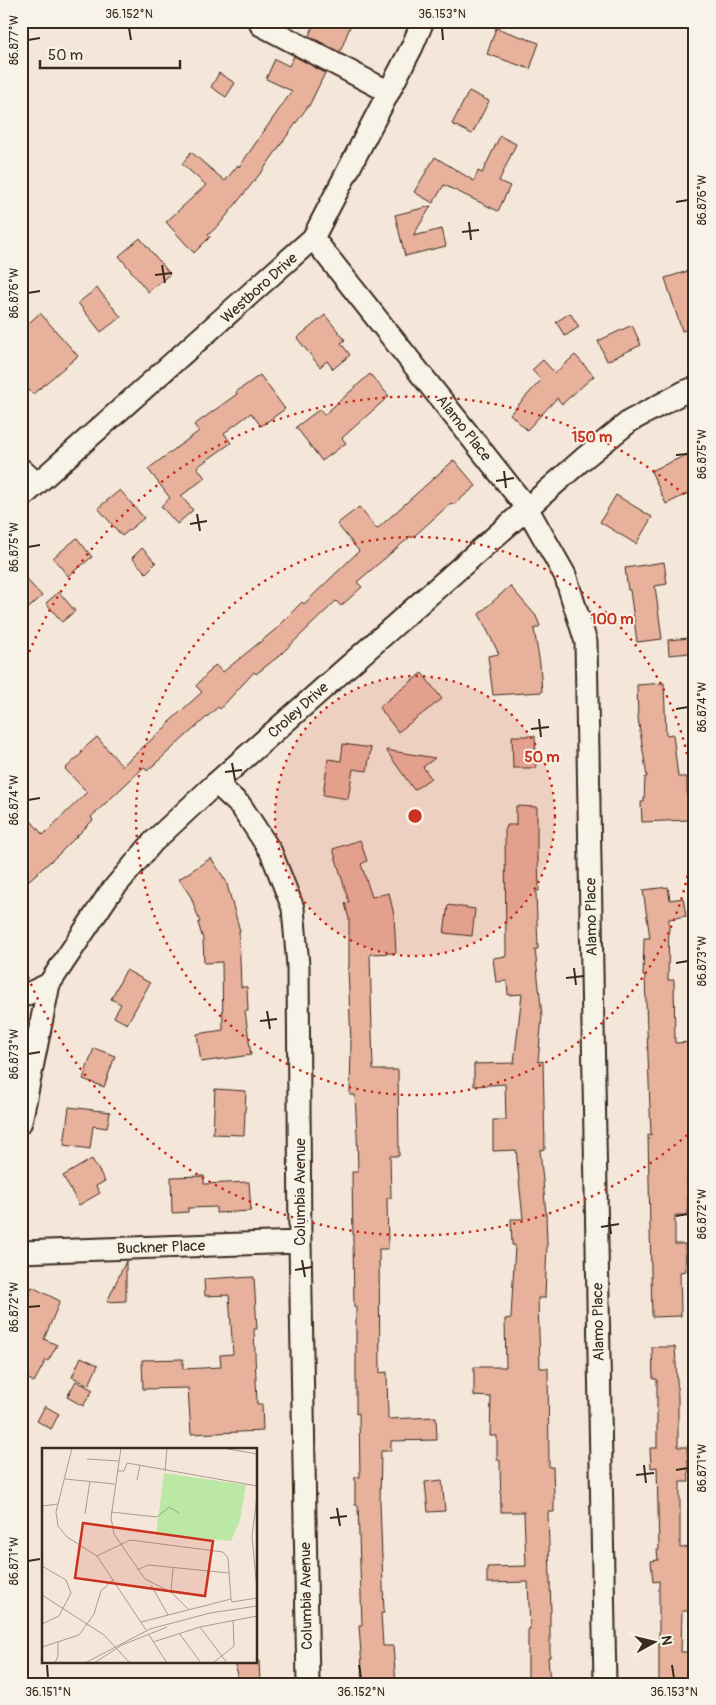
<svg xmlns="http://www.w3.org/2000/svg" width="716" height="1705" font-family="Pangolin,sans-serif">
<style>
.building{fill:#e7b19c;stroke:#3b2a1e}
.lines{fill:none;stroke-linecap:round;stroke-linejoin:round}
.minor-casing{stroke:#3b2a1e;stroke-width:25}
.minor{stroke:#f7f3e8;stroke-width:21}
.ticks{fill:none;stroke:#3b2a1e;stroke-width:2}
.ring{fill:none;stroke:#c8321e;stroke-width:2.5;stroke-dasharray:2.5 5}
.labels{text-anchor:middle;stroke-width:4;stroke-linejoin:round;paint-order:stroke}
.street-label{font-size:15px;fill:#3b2a1e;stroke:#f7f3e8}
.inset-road{fill:none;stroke:#aa9b8e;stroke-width:1}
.view{fill:#c8321e;fill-opacity:0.15;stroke:#c8321e;stroke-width:2.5}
.inset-edge{fill:none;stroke:#3b2a1e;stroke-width:2.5}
.centre{fill:#c8321e;stroke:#f7f3e8;stroke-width:2.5}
.ring-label{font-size:15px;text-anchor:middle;font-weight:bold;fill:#c8321e;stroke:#f7f3e8;stroke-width:4;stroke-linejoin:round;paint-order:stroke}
.neatline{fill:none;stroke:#3b2a1e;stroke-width:2}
.ticks-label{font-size:12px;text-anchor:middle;fill:#3b2a1e}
</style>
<rect width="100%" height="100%" fill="#f4e6d9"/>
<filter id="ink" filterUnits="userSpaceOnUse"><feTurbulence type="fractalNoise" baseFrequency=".02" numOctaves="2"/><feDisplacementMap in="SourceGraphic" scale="10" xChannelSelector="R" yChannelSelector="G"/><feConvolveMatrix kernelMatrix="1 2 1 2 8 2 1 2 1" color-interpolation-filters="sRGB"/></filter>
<g filter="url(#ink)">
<path class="building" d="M 315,21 L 343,21 L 351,24 L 340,52 L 309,36 Z
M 496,28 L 539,43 L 530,69 L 487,54 Z
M 294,56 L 325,73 L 309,106 L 308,106 L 263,170 L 219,225 L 208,235 L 210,237 L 194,253 L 166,222 L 206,185 L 182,164 L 191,152 L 225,181 L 238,165 L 239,167 L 292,91 L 266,79 L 275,59 L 289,66 Z
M 219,73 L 235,83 L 226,97 L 211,87 Z
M 469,91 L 489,101 L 472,134 L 452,124 Z
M 500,136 L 516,144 L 499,181 L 510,186 L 498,211 L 444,185 L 433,203 L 414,192 L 435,157 L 474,181 L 478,171 L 482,173 Z
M 431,206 L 413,236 L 442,229 L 446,246 L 405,256 L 395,215 Z
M 140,238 L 170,274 L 148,292 L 119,256 Z
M 688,271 L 695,293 L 695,327 L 682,331 L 665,278 Z
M 97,288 L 121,317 L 101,332 L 78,303 Z
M 40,313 L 78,356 L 33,394 L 21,382 L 21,330 Z
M 570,313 L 579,327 L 565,336 L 556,322 Z
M 325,315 L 345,340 L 341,343 L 350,355 L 333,369 L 327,361 L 320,367 L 297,338 Z
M 632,325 L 641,345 L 607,361 L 598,341 Z
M 575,355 L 594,376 L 562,404 L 557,398 L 527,430 L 510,414 L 541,380 L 532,370 L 543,360 L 555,373 Z
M 370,374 L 389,396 L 342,438 L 346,443 L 322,461 L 296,427 L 320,409 L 324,415 Z
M 260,375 L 285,409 L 261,426 L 251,413 L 224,433 L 231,443 L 197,467 L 205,478 L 181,496 L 193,510 L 177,524 L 161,506 L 170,498 L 148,469 L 199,431 L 194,425 L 237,394 L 236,392 Z
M 695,451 L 695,490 L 666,504 L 651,471 Z
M 454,460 L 476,486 L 453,505 L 451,503 L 412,538 L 411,536 L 357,582 L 362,587 L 341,606 L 336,601 L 279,656 L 256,674 L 254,672 L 220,709 L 218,707 L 147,771 L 144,767 L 91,817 L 93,820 L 59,854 L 28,881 L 21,873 L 21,809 L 43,835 L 87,792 L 65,769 L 82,753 L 81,751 L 97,737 L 122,766 L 170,723 L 169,722 L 202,692 L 196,686 L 215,665 L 223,672 L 281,625 L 280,624 L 302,602 L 304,604 L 359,551 L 337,524 L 359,507 L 377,529 Z
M 120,490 L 144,518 L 122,536 L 98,508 Z
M 616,495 L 652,517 L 636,544 L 600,522 Z
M 77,538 L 92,557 L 68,576 L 53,558 Z
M 142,548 L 156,563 L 146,573 L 132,558 Z
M 664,562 L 667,584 L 655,586 L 662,639 L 637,642 L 630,590 L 628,590 L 625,568 Z
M 21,573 L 42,596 L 21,615 Z
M 510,586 L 536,616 L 540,626 L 534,629 L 540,664 L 542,692 L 493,695 L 488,656 L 499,654 L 479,614 Z
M 59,592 L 75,611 L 62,622 L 46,603 Z
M 689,638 L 690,653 L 669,655 L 668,640 Z
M 422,673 L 442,699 L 398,732 L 379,707 Z
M 664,683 L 666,735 L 673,734 L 678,777 L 687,777 L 688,820 L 642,822 L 641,802 L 644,802 L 645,777 L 647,777 L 638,718 L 637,685 Z
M 512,736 L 535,736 L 536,768 L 513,768 Z
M 343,744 L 371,748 L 367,771 L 353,769 L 348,799 L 323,795 L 328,759 L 341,761 Z
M 386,750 L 435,758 L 423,767 L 431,778 L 414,790 Z
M 516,806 L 537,807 L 537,858 L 538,858 L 539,891 L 536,891 L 538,949 L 535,949 L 542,1016 L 538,1062 L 543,1061 L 545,1149 L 540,1150 L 546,1213 L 547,1244 L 545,1298 L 538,1298 L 540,1368 L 548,1368 L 549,1467 L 553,1467 L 554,1495 L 554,1512 L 548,1512 L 551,1612 L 550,1612 L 550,1657 L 548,1657 L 550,1684 L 528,1684 L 528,1629 L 530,1629 L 528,1582 L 487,1583 L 487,1567 L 526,1566 L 524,1512 L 501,1512 L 500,1460 L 497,1460 L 497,1436 L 490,1436 L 491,1397 L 474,1396 L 474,1367 L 506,1367 L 505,1319 L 511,1318 L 515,1245 L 512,1245 L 511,1219 L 523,1219 L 516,1150 L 493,1151 L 493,1120 L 506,1120 L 505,1084 L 474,1086 L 474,1064 L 514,1063 L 522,994 L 508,995 L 507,981 L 496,982 L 493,958 L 506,956 L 505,828 L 507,828 L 507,825 L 516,825 Z
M 360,840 L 367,861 L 361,864 L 372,897 L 389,893 L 394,915 L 396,953 L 370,954 L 373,1070 L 398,1070 L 399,1156 L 390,1156 L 391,1198 L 387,1198 L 388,1249 L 379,1249 L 380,1373 L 387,1372 L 388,1419 L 436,1417 L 437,1440 L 391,1441 L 391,1451 L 381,1451 L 380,1502 L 384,1613 L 381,1613 L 383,1646 L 393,1646 L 396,1684 L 363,1684 L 359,1625 L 362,1625 L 358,1505 L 355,1505 L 355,1477 L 360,1477 L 359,1413 L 356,1414 L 356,1307 L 354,1307 L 352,1172 L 358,1172 L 357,1134 L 355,1095 L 350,1095 L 351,1045 L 348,968 L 349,968 L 349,919 L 345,903 L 349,902 L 333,849 Z
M 211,858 L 226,881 L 240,931 L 239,931 L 241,987 L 247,987 L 248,1011 L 245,1011 L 251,1055 L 201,1062 L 197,1034 L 223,1030 L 222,962 L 204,963 L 203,939 L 198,923 L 200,922 L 191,897 L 179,879 Z
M 668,887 L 670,900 L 683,898 L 686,916 L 669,919 L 668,980 L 674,980 L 675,1043 L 695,1042 L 695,1178 L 687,1178 L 688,1215 L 675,1215 L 675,1244 L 685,1244 L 686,1271 L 680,1272 L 681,1316 L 652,1317 L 648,1135 L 651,1135 L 645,976 L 643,976 L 644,938 L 650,938 L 643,890 Z
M 448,905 L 475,909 L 472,936 L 444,933 Z
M 126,970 L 150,983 L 127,1024 L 114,1017 L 121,1004 L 111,999 Z
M 94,1048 L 115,1056 L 104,1087 L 83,1079 Z
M 215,1089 L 246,1091 L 244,1135 L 213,1134 Z
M 69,1107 L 110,1112 L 107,1128 L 93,1126 L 90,1149 L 64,1145 Z
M 92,1159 L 105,1181 L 96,1186 L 100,1193 L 79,1205 L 63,1176 Z
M 204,1176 L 204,1184 L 249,1182 L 251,1211 L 216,1213 L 216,1207 L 188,1208 L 188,1212 L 172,1213 L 171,1177 Z
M 126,1261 L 126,1301 L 107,1302 Z
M 236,1277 L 236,1278 L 254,1277 L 257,1329 L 254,1329 L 257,1404 L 262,1404 L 263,1431 L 191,1434 L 188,1388 L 143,1389 L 142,1360 L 183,1359 L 183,1369 L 221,1367 L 220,1355 L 233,1354 L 229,1295 L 205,1296 L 204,1279 Z
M 32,1287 L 60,1301 L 44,1339 L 57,1345 L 48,1361 L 46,1360 L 34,1382 L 21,1375 L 21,1308 Z
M 652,1347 L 675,1347 L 678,1397 L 678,1447 L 687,1447 L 689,1482 L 680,1482 L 680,1548 L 695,1547 L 695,1578 L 688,1579 L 688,1611 L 682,1611 L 681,1652 L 693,1652 L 693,1684 L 659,1684 L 659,1581 L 653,1582 L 651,1561 L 658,1560 L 657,1550 L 659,1550 L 657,1467 L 651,1468 L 650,1448 L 657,1448 L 657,1379 L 653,1379 Z
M 81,1357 L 98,1365 L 89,1385 L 72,1377 Z
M 76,1381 L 93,1390 L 83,1406 L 67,1397 Z
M 45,1406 L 59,1414 L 51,1429 L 37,1421 Z
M 442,1480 L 445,1511 L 428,1512 L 425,1482 Z
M 236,1661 L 259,1661 L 260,1684 L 237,1684 Z"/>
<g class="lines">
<g class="minor-casing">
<path id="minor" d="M 261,25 L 389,92
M 313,238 L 527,508 L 565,575 L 586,642 L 605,1684
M 21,469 L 37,484
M 21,498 L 313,238 L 412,47 L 423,21
M 216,783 L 241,806 L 271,852 L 293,908 L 298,966 L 300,1242 L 308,1684
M 21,997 L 49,984
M 21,1122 L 49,984 L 109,894 L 153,842 L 216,783 L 583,459 L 630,421 L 686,391 L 695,388
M 21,1252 L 300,1242"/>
</g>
<use href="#minor" class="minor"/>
</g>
</g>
<path class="ticks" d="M 129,28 L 131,40M 442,28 L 443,40M 28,40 L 40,38M 676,202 L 688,200M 469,222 L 471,240M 462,232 L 479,230M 162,265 L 165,283M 155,275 L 172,273M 28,293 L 40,291M 676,455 L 688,454M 504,471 L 506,488M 496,481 L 514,478M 197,514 L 200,531M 190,524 L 207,521M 28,547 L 40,545M 676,709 L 688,707M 539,719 L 541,737M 531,729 L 549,727M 232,763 L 235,780M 225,772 L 242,770M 28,800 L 40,798M 676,963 L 688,961M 574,968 L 576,985M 566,978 L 584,976M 267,1011 L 270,1029M 260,1021 L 277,1019M 28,1054 L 40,1052M 676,1216 L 688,1214M 609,1217 L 611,1234M 601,1227 L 619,1224M 302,1260 L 305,1277M 295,1270 L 312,1267M 28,1307 L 40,1306M 644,1465 L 646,1483M 676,1470 L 688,1468M 636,1475 L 654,1473M 337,1508 L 340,1526M 330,1518 L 347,1516M 28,1561 L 40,1559M 47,1665 L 48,1678M 359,1665 L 361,1678M 672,1665 L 674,1678"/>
<circle cx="415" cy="816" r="140" fill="#c8321e" fill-opacity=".12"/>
<g class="ring">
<circle cx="415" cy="816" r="140"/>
<circle cx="415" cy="816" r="279"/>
<path d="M693 1130A419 419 0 0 1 21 959M21 673A419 419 0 0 1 693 502"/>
</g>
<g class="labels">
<g class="street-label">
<text transform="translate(259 288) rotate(-42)" y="5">Westboro Drive</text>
<text transform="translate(464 428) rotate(52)" y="5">Alamo Place</text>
<text transform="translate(298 710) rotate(-42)" y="5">Croley Drive</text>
<text transform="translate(591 917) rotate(-91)" y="5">Alamo Place</text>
<text transform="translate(300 1192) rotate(-90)" y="5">Columbia Avenue</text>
<text transform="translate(161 1247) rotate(-2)" y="5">Buckner Place</text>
<text transform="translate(598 1322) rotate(-91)" y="5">Alamo Place</text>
<text transform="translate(306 1596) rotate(-91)" y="5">Columbia Avenue</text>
</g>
</g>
<g transform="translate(42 1448)">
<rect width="215" height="215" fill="#f4e6d9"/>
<path d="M 122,25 L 204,37 L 198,72 L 189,93 L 114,86 Z" fill="#bce8a5"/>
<path class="inset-road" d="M 30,0 L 14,64 L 16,78 L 25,89 L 55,108 L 104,182M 79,0 L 69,70 L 72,86 L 103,131 L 129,144 L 147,162M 181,0 L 215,6M 45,11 L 77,13M 75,23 L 82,23 L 85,15 L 215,38M 123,23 L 125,0M 23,31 L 73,36M 95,32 L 98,17M 215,48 L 210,88 L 215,142M 0,58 L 16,56M 69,64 L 115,69 L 127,59 L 137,65M 43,66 L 48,33M 55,108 L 88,92 L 181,104 L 186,110 L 189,151M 0,118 L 24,132 L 29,145 L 17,168 L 0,176M 95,122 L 106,117 L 187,125M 109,137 L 126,167M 129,144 L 131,120M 0,147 L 62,187 L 88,215M 189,151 L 190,154 L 215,150M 99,174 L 189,151M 158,179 L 185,215M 137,185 L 159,215M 107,187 L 125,215M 111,194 L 158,179 L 215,168M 0,199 L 37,187 L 52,166 L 59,143 L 71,132M 13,215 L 16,208 L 16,193M 43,215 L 108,181 L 168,165 L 215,158M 52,215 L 80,197 L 125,179M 171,215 L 192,198 L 191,172"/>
<path class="view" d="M 41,75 L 171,93 L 163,148 L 33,130 Z"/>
<rect width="215" height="215" class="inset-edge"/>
</g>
<circle cx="415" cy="816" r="8" class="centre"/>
<g class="ring-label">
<text x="592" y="442">150 m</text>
<text x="612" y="624">100 m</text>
<text x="542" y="762">50 m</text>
</g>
<rect width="716" height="1705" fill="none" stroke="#f7f3e8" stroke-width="55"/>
<g transform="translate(654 1642) rotate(82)" stroke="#f7f3e8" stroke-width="4" paint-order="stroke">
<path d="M0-4L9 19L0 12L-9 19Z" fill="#3b2a1e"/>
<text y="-8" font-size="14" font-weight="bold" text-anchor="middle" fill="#3b2a1e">N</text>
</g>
<path d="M40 60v8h140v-8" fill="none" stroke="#3b2a1e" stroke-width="2.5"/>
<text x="48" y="60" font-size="15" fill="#3b2a1e" stroke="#f7f3e8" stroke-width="4" paint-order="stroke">50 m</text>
<rect x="28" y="28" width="660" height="1650" class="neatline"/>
<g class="ticks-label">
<text x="129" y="18">36.152°N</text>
<text x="442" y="18">36.153°N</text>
<text transform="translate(14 40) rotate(-90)" y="4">86.877°W</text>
<text transform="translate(702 200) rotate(-90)" y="4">86.876°W</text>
<text transform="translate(14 293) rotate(-90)" y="4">86.876°W</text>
<text transform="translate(702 454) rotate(-90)" y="4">86.875°W</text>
<text transform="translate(14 547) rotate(-90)" y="4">86.875°W</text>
<text transform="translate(702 707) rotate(-90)" y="4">86.874°W</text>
<text transform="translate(14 800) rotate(-90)" y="4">86.874°W</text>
<text transform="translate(702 961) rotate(-90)" y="4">86.873°W</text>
<text transform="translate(14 1054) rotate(-90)" y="4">86.873°W</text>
<text transform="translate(702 1214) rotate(-90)" y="4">86.872°W</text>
<text transform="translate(14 1307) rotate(-90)" y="4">86.872°W</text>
<text transform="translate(702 1468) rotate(-90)" y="4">86.871°W</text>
<text transform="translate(14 1561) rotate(-90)" y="4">86.871°W</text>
<text x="48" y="1696">36.151°N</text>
<text x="361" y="1696">36.152°N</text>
<text x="674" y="1696">36.153°N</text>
</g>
</svg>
